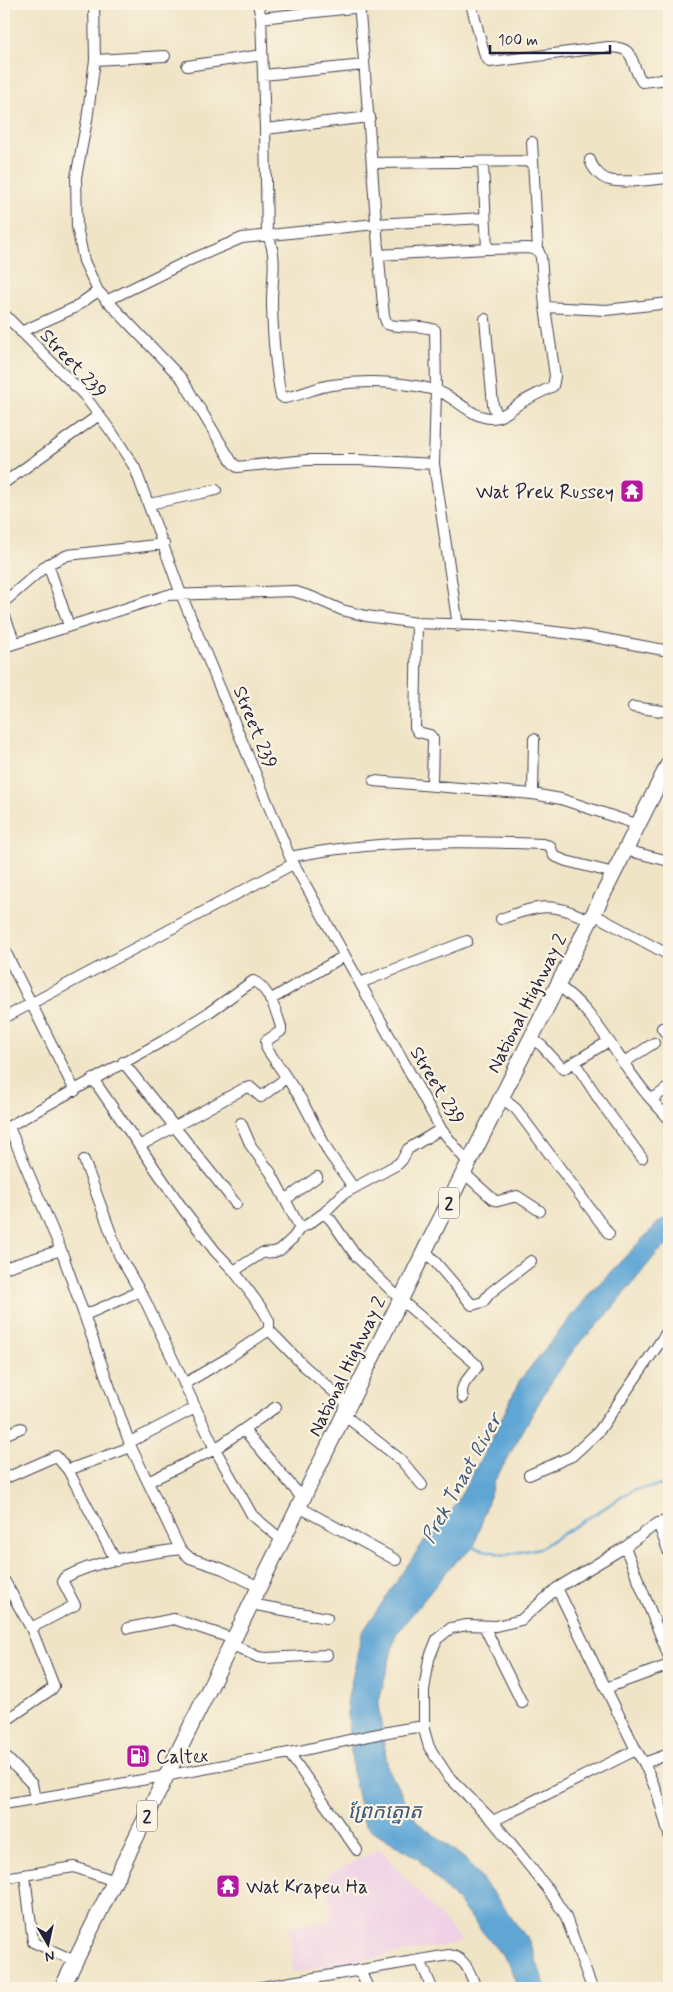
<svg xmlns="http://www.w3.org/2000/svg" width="673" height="1992" font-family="Mynerve,'Noto Sans Khmer',sans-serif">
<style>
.built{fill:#efd0e6}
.water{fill:#5fa6d5;stroke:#406488}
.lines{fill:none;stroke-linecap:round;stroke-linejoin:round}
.stream{stroke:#5fa6d5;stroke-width:2.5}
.minor-casing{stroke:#413f50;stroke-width:12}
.highway-casing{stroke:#413f50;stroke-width:17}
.minor{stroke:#fff;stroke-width:10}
.highway{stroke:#fff;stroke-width:15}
.labels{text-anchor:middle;stroke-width:4.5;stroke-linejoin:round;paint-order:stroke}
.shield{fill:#fcf5e5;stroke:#63616e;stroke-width:1}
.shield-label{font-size:18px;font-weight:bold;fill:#22223b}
.street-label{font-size:19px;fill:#22223b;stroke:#fcf5e5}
.poi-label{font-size:19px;fill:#22223b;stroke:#fcf5e5;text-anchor:start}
.water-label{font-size:20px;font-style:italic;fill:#3a5779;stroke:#fcf5e5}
</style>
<rect width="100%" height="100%" fill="#fcf5e5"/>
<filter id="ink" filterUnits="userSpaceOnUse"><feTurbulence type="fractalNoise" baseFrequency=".02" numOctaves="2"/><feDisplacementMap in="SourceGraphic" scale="10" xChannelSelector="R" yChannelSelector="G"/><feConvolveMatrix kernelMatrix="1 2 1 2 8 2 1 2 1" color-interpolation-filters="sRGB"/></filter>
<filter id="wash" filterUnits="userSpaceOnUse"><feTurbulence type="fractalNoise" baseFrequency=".0096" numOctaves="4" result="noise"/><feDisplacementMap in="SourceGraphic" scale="20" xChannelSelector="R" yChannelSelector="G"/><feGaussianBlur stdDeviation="1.12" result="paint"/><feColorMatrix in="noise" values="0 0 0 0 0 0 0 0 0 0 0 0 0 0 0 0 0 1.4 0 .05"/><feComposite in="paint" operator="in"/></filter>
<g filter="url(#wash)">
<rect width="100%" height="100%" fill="#f0e4c6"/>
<path class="built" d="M 380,1849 L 463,1942 L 293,1972 L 289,1927 L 331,1920 L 328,1874 Z"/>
<path class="water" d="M 669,1217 L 669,1244 L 657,1253 L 606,1316 L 574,1349 L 546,1390 L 494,1482 L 474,1547 L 452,1565 L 396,1634 L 378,1705 L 388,1769 L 417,1822 L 465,1859 L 493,1893 L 529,1941 L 546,1988 L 518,1988 L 509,1964 L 458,1902 L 417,1858 L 365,1826 L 353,1775 L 347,1702 L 362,1633 L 432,1529 L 452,1511 L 492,1439 L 520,1380 L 593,1290 L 660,1221 Z"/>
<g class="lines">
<path class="stream" d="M 472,1547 L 505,1555 L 540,1548 L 633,1490 L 669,1484"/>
</g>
</g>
<g filter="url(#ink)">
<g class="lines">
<g class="minor-casing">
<path id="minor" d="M 94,4 L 95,60 L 87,120 L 76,177 L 77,227 L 84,261 L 98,291 L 182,379 L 232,462 L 237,467 L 307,460 L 358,460 L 434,464
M 258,4 L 261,18 L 265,129 L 267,234 C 279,257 271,282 272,307 C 273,337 275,366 281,396 L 284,398 C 300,396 315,387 332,385 C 365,380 402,382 435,390 C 454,395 471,419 493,418 C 504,417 511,409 519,404 C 530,397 542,392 553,386 L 555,376 L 545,307 L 541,257 L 538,250 L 532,142
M 359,4 C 369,108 374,212 384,316 L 387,324 C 403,329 419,324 435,330 L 436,391 L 434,464 L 458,626
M 471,4 L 485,56 L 490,62 L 608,47 C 638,47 628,61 642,82 L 669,79
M 261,18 L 389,4
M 95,60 L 165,56
M 187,66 L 262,55
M 263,75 L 364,65
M 265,129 L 370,117
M 590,160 C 592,168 601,178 609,180 C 626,184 652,179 669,178
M 372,163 L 533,161
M 483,163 L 487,249
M 378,255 L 487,249 L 528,248 L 538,250
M 106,301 L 190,260 L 242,238 L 375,224 L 484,218
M 545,307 L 606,310 L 669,303
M 4,314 L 84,395 L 113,434 L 135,468 L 181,594 L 290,857 L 441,1129 L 469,1164
M 485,319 L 493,405 L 498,417
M 21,332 L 74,308 L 98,291
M 4,483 L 99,415
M 149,504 L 216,490
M 4,602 L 48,564
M 4,614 L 15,643
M 417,623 L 415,727 L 418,732 L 430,735 L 433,739 L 432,785
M 69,626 L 48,564 L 68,555 L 164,544
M 4,647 L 168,595 L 293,591 L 312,597 L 342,610 L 366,616 L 417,623 L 504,626 L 589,636 L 669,651
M 633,707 L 669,712
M 374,781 L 533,794 L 561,799 L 639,825
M 533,794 L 534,739
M 625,850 L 669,861
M 290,857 C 372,840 459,841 543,844 L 550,846 L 554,856 L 566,861 L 614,873
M 593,914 L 669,955
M 501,919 C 538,905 554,901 590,921
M 4,949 L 75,1091
M 360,983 L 467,941
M 558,986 C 593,1007 621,1065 649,1097 L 654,1098 L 669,1087
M 270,1000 L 344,956
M 4,1018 L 293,864
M 662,1028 L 669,1038
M 531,1038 L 542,1046 L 563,1069 L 609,1041
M 123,1062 L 236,1204
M 575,1063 L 602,1104 L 642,1158
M 623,1063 L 654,1043
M 93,1079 L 183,1209 L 215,1251 L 234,1271 L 263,1310 L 269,1321 L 269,1330 L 303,1365 L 349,1405
M 501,1097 L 516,1109 L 609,1234
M 649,1097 L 669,1119
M 241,1123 L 251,1146 L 271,1173 L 300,1228
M 9,1127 L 61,1250 L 131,1447 L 180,1549 L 190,1558 L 223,1569 L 259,1587
M 4,1129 L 163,1041 L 208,1013 L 253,981 C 268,987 277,1013 281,1027 L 281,1031 L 266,1041 L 267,1049 L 301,1099 L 329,1153 L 351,1184 L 355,1187
M 141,1145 L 243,1089 L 250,1087 L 261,1097 L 286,1078
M 84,1160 L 119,1255 L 145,1300 L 215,1449 L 252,1515 L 282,1540
M 464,1173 L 494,1200 L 498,1201 L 517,1196 L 540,1211
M 285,1200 L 317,1177
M 324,1213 L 331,1220 L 356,1256 L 401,1300 L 476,1364 L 477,1367 C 471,1377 458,1385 463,1398
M 425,1250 L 472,1305 L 483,1302 L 490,1293 L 531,1261
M 4,1268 L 61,1250
M 234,1271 L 262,1253 L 274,1252 L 280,1250 L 293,1238 L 300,1228 L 307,1225 L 324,1213 L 343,1194 L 398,1164 L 402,1160 L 408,1149 L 441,1129
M 85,1315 L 140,1291
M 184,1384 L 228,1358 L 269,1330
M 344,1415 L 401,1460 L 422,1485
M 244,1430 L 303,1499
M 4,1435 L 21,1428
M 130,1442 L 195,1408
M 68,1470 L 131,1447
M 529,1475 L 572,1456 L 599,1431 L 669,1329
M 4,1479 L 56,1456 L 68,1470 L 116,1561
M 148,1482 L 215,1449 L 276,1407
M 299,1507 L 396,1560
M 658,1523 L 669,1553
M 625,1547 L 669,1657
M 4,1580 L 31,1628 L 54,1686 L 52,1689 L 4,1722
M 557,1588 L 636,1750 L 644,1763
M 251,1604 L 327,1618
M 484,1626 L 522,1703
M 31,1628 L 75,1605 L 63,1582 L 64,1578 C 96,1560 145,1554 180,1549
M 128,1628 L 174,1619 L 234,1639
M 231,1644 L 258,1657 L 265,1658 L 327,1655
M 606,1688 L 669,1665
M 289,1753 L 357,1850
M 669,1754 L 644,1763 L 657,1792 L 669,1835
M 4,1755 L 32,1784 L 35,1799
M 4,1804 C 99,1788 194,1771 289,1753 C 334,1744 379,1732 424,1726
M 493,1821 L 636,1750
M 25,1875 L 33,1942 L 75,1961
M 4,1878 L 74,1867 L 115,1881
M 420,1960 L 432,1988
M 360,1970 L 368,1988
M 309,1979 L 313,1988
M 256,1988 L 449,1955 C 467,1958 470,1974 476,1988
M 592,1988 L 565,1915 L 548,1889 L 493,1821 L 448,1776 L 429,1747 L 424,1730 L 424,1690 L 429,1659 L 437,1639 L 451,1628 L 467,1625 L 496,1626 L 521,1620 L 557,1588 L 625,1547 L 658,1523 L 669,1520"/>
</g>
<g class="highway-casing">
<path id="highway" d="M 62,1988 L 425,1250 L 669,763"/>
</g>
<use href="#minor" class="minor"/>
<use href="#highway" class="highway"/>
</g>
</g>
<defs>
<g id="temple-square" transform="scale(1.25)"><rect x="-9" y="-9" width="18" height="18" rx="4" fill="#b5179e" stroke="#fcf5e5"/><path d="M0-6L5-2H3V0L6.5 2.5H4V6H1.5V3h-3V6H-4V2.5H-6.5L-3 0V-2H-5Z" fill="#fff"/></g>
<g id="fuel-square" transform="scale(1.25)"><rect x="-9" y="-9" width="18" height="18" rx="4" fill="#b5179e" stroke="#fcf5e5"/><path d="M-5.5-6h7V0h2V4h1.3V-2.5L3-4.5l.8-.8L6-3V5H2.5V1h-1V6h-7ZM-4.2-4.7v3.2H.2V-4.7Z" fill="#fff"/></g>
</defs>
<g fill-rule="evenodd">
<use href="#temple-square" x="632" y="491"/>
<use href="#fuel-square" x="138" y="1756"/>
<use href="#temple-square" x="228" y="1886"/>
</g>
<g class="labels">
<g class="shield">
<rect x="439" y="1187.5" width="20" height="31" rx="4"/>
<rect x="137" y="1800.5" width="20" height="31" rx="4"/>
</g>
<g class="shield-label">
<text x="449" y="1209">2</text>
<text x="147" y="1822">2</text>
</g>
<g class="street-label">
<text transform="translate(74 363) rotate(47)" y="7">Street 239</text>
<text transform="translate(256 727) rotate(68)" y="7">Street 239</text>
<text transform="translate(526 1003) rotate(-63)" y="7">National Highway 2</text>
<text transform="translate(438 1085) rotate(59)" y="7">Street 239</text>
<text transform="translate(346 1366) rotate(-64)" y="7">National Highway 2</text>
</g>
<g class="poi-label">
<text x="614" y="498" text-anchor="end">Wat Prek Russey</text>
<text x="156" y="1763">Caltex</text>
<text x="246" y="1893">Wat Krapeu Ha</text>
</g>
<g class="water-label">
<text transform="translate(461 1478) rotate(-61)" y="7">Prek Tnaot River</text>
<text x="385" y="1818">ព្រែកត្នោត</text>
</g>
</g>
<rect width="673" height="1992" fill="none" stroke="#fcf5e5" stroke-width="20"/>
<g transform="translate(48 1944) rotate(171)" stroke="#fcf5e5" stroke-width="4" paint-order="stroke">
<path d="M0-4L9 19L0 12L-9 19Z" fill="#22223b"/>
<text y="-8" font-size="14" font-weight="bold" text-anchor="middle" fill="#22223b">N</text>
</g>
<path d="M490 45v8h120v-8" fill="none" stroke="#22223b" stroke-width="2.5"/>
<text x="498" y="45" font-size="15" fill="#22223b" stroke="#fcf5e5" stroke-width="4" paint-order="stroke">100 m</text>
</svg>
